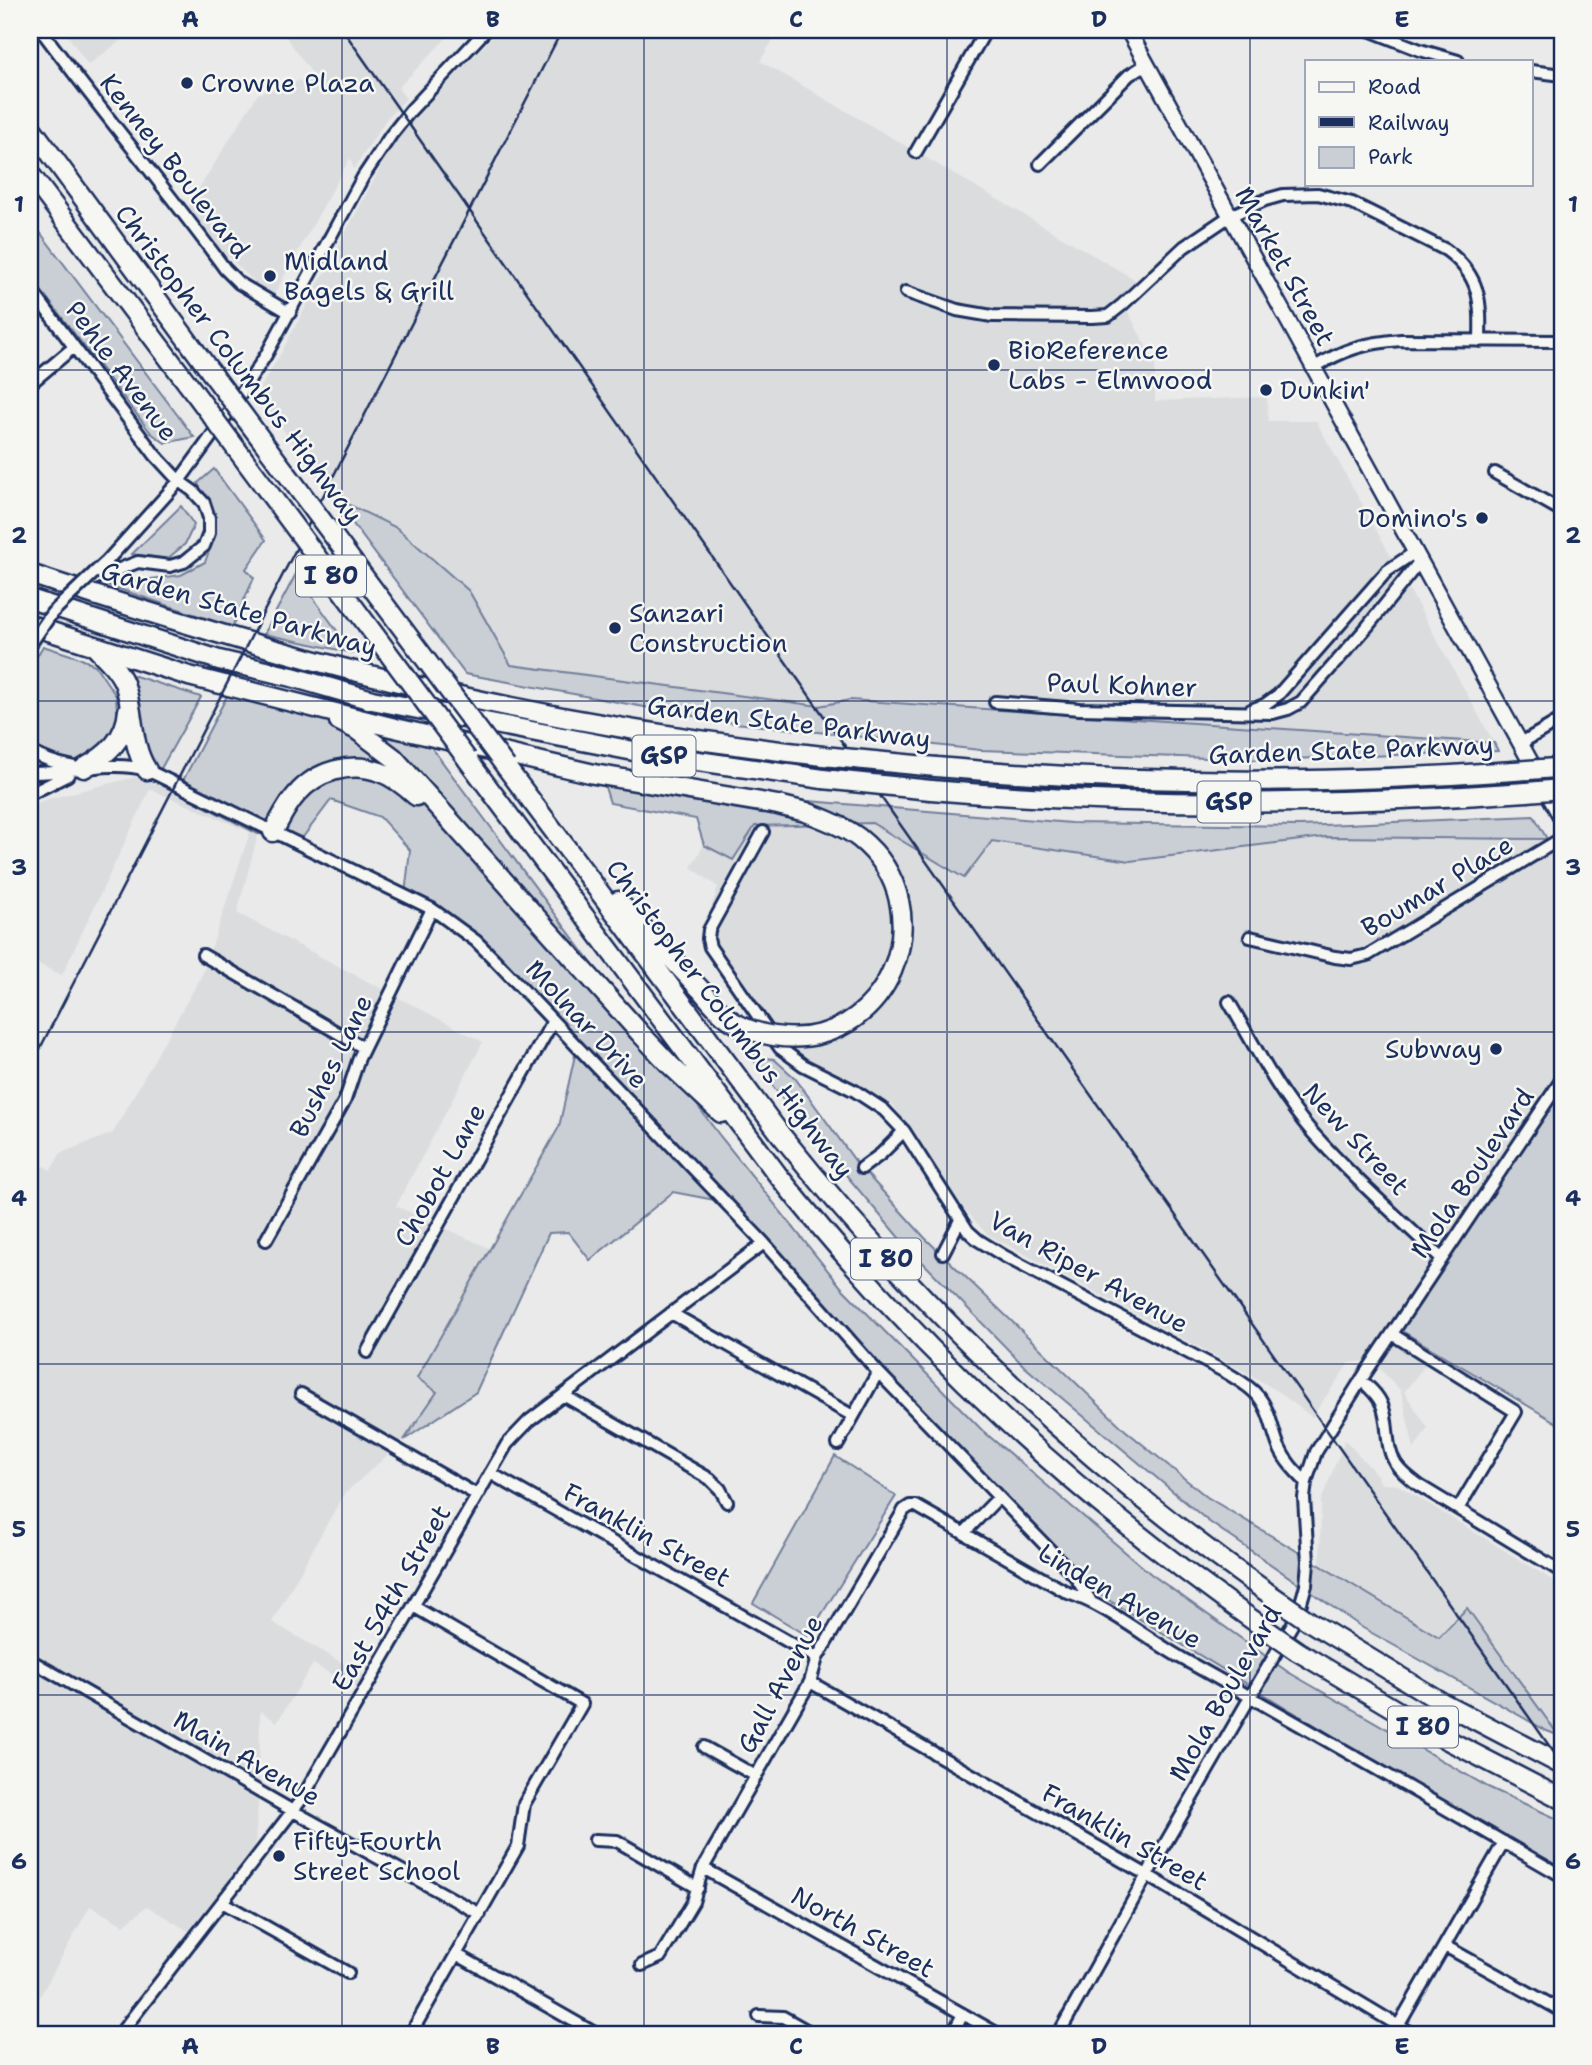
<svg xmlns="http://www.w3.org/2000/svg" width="1592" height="2065" font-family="'Shantell Sans',sans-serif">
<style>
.built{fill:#dadcde}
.green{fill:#caced5;stroke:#727e9a;stroke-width:2}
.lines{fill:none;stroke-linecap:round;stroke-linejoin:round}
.minor-casing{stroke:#1b2f5e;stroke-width:16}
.major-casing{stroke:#1b2f5e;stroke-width:19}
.highway-casing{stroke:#1b2f5e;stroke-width:23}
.minor{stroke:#f6f6f2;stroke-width:10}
.major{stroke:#f6f6f2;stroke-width:14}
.highway{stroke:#f6f6f2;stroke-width:18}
.rail{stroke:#1b2f5e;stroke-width:2.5}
.minor-bridge-casing{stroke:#1b2f5e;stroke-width:16;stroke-linecap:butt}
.highway-bridge-casing{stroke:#1b2f5e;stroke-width:23;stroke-linecap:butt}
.minor-bridge{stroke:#f6f6f2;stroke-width:10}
.highway-bridge{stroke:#f6f6f2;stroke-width:18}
.grid{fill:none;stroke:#1b2f5e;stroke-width:2;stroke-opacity:0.55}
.poi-dot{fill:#1b2f5e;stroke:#f6f6f2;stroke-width:2.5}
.labels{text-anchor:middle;stroke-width:5;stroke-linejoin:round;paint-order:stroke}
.shield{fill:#f6f6f2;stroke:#5d6b8a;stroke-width:2}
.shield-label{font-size:24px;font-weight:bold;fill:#1b2f5e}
.poi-label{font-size:26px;fill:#1b2f5e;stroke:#f6f6f2;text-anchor:start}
.street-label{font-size:26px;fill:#1b2f5e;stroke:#f6f6f2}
.neatline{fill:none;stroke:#1b2f5e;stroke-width:2.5}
.grid-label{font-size:23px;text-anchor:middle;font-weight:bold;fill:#1b2f5e}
</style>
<rect width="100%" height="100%" fill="#e9eae9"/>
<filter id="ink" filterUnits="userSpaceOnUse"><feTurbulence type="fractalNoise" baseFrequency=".0143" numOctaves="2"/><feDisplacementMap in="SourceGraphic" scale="14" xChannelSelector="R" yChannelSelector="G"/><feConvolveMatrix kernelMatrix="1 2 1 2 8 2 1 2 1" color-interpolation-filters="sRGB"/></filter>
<g filter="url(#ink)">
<path class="built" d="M 64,30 L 135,30 L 88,65 Z
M 281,30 L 454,30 L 398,88 L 406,99 L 387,118 L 354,169 L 350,158 L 272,298 L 183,214 L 258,94 L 314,76 Z
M 499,30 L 779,30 L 760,61 L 1139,282 L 1123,302 L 1155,364 L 1155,401 L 1267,397 L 1268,421 L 1316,421 L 1494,743 L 850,700 L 819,706 L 511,665 L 469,591 L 397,528 L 333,497 L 257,394 L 280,355 L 392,146 L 420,112 Z
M 135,777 L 177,792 L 258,834 L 237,913 L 483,1042 L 396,1206 L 491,1249 L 418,1378 L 437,1392 L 404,1440 L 343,1495 L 272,1622 L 370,1679 L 363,1692 L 313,1664 L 277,1722 L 260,1711 L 259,1792 L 254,1855 L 192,1933 L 147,1906 L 124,1925 L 90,1906 L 30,2014 L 30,1159 L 51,1170 L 61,1153 L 113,1133 L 203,973 L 250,832 L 150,789 L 62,975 L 30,960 L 30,810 L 41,801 Z
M 873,823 L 964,878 L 992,841 L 1130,861 L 1325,837 L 1547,839 L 1562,868 L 1562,1080 L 1398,1328 L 1435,1352 L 1404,1392 L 1428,1428 L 1414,1449 L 1401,1391 L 1372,1360 L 1349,1363 L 1312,1417 L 1279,1392 L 1251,1375 L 987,1234 L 959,1203 L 894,1106 L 788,1047 L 705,926 L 718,887 L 691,867 L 704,845 L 733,859 L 755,826 Z
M 1345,1440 L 1377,1475 L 1381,1484 L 1398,1485 L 1562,1586 L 1562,1634 L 1560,1637 L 1562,1639 L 1562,1735 L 1560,1736 L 1467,1608 L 1439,1638 L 1320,1566 L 1321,1501 Z"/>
<path class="green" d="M 30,219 L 194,437 L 165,443 L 151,433 L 30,276 Z
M 214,469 L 266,540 L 246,569 L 254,578 L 232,627 L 107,585 L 181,575 L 205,562 L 216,532 L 198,483 Z
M 333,497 L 397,528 L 469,591 L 511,665 L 819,706 L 850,700 L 1494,743 L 1498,751 L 1265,760 L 980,750 L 726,722 L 465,674 Z
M 181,506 L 194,525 L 185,544 L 167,559 L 132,554 Z
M 296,574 L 353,653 L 264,634 Z
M 43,646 L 77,657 L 95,665 L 116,696 L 118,724 L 109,743 L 83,761 L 54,759 L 30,744 L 30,668 Z
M 129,674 L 201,697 L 159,772 L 141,754 Z
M 227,696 L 423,736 L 720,1136 L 841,1287 L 983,1431 L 1151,1574 L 1288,1672 L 1488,1787 L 1562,1821 L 1562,1875 L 1097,1593 L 725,1202 L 673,1192 L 590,1260 L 568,1232 L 549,1233 L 476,1392 L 404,1440 L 437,1392 L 417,1378 L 559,1127 L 577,1046 L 502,967 L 405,895 L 410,850 L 380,817 L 331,800 L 303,837 L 258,834 L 177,792 Z
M 599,768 L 797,800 L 1071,823 L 1300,826 L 1534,816 L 1547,839 L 1325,837 L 1130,861 L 992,841 L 964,878 L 872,823 L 755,826 L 733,860 L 704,845 L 696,819 L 610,803 Z
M 755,1054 L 757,1057 L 774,1059 L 795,1078 L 856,1162 L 925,1238 L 1125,1430 L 1207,1497 L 1439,1637 L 1467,1608 L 1559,1736 L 1562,1735 L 1562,1737 L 1547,1731 L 1363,1628 L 1208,1521 L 1025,1367 L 900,1239 L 783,1100 L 751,1056 Z
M 1562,1080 L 1562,1426 L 1397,1328 Z
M 835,1456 L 896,1496 L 808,1636 L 753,1603 Z"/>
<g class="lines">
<g class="minor-casing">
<path id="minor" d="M 41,30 C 101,111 166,188 225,269 L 239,283 L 290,313
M 1369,30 L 1420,50 L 1458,61
M 1531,71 L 1562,75
M 916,152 L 986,30
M 1040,164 L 1129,75 L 1147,64
M 30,288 L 155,455 L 179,481 L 193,491 L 204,503 L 209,518 L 209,533 L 204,546 L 184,562 L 170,566 L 138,562 L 91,580
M 906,292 L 957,310 L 992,316 L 1092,317 L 1108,316 L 1122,305 L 1184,247 L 1230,216 L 1265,200 L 1283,195 L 1318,194 L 1352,203 L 1446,250 C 1481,276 1481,301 1480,341
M 1313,368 C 1344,349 1365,343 1401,340 L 1562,341
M 30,384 L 74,347
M 1495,473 L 1562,511
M 94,573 L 106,562 L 179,481 L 229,412 L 266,355 L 363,177 L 391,135 L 411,110 L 486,30
M 995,702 L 1079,709 L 1273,713 L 1288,709 L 1301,702 L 1367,627 L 1420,561
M 1251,710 L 1264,705 L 1278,695 L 1387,571 L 1415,552
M 1521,743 L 1562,719
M 30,751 C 44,760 58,764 74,767
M 30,773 C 69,774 109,759 147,770 L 432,909 L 476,941 L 494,959 L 764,1243 L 878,1372 L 1075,1576 L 1090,1600
M 30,794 L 68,775
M 763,832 L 709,930 L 708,939 L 710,947 L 780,1048 L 803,1065 L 855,1091 L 884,1110 L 904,1131 L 968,1231 L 978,1240 L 1004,1256 L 1227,1373 C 1238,1380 1250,1386 1258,1396 C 1270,1410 1272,1430 1279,1447 C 1285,1461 1295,1471 1306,1482
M 1250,937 L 1335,957 L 1351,959 L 1368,955 L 1562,838
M 203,955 L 364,1048
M 1229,1002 C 1255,1046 1278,1093 1312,1132 C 1352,1177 1398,1217 1442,1259
M 862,1168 L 881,1154 L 904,1131
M 266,1240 L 345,1100 L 359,1058 L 432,909
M 943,1253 L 960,1220
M 671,1313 L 853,1416
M 1392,1334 L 1516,1412 L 1458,1509
M 367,1352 L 553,1021
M 1361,1380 C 1369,1387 1378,1395 1382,1405 C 1390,1424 1384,1446 1396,1464 C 1402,1473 1412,1480 1420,1486 L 1562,1572
M 301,1394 L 477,1495
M 563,1395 L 710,1479 L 720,1489 L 727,1502
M 838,1444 L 878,1372
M 490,1473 L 817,1658
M 964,1533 L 998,1498
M 30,1660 L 293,1811 L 480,1914
M 810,1682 L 1147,1875 L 1414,2035
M 704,1747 L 756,1776
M 595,1840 L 617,1841 L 698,1888
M 703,1868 L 1000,2035
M 222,1902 L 348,1973
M 1445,1946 L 1562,2011
M 456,1954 L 598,2035
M 642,1965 L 660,1957 L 693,1902 L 703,1868 L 810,1682 L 817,1658 L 904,1510 L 910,1506 L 916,1506 L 1068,1593 C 1110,1607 1144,1637 1183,1659 C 1310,1730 1436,1803 1562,1876
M 759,2016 L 783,2017 L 815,2035
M 30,2029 L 40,2035
M 119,2035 L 301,1800 L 507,1444 L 529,1421 L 764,1243
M 410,2035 L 518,1846 L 524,1804 L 582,1704 L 413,1606
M 952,2035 L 963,2014
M 1058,2035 L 1147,1875 L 1292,1625 L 1300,1606 L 1306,1585 L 1308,1562 L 1304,1498 L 1306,1482 L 1316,1452 L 1361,1380 L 1562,1079
M 1393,2035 L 1504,1842"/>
</g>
<g class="major-casing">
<path id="major" d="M 1128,30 L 1562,819"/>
</g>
<g class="highway-casing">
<path id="highway" d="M 30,126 L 210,371
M 30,174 L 194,392
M 30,574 C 142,611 255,646 370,675 C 518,712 671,739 823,756
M 30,599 L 219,660 L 292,677 L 372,700 L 649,754 L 823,779
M 30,625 L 189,676 L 391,727 L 594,774 L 778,805 L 806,812
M 96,648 C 106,658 118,669 124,683 C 135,711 130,744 147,770
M 339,721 L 357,730 L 394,758 L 640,1033 L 670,1065 L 721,1113
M 467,759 L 777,1174 C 922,1356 1080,1500 1271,1633
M 506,767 L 781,1135 C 927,1317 1092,1472 1284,1604
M 936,767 C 1129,784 1321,785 1514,771
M 84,768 C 107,755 126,739 128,710
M 931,790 C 1129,807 1329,806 1527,792
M 273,832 C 280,820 286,806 296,795 C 316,771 351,761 380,772 C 394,777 406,787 416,796
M 618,901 L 700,989
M 1310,1622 L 1443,1703 L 1562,1765
M 1297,1651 L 1434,1733 L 1562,1799"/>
</g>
<use href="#minor" class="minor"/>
<use href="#major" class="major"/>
<use href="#highway" class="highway"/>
<path class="rail" d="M 343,30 L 790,668 L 1562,1764
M 30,1068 L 562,30"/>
<g class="minor-bridge-casing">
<path id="minor-bridge" d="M 30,645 L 52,613 L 94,573"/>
</g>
<g class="highway-bridge-casing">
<path id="highway-bridge" d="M 210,371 L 506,767
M 194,392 L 467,759
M 823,756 L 936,767
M 1514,771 L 1556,768
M 823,779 L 931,790
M 1527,792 L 1562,789
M 700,989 C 712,1003 723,1017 739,1025 C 750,1031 762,1034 774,1036 C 887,1054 948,909 859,838 C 843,826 824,819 806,812
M 1284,1604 L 1310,1622
M 1271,1633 L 1297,1651"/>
</g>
<use href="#minor-bridge" class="minor-bridge"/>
<use href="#highway-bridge" class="highway-bridge"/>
</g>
</g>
<path class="grid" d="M 342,30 L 342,2035M 644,30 L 644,2035M 947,30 L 947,2035M 1250,30 L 1250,2035M 30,370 L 1562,370M 30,701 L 1562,701M 30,1032 L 1562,1032M 30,1364 L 1562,1364M 30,1695 L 1562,1695"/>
<g class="poi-dot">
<circle cx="187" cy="83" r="7"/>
<circle cx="270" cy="276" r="7"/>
<circle cx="994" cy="365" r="7"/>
<circle cx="1266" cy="390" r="7"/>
<circle cx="1482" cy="518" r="7"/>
<circle cx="615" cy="628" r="7"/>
<circle cx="1496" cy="1049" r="7"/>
<circle cx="279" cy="1856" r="7"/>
</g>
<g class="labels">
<g class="shield">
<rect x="296" y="555.5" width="70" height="41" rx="5"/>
<rect x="632.5" y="735.5" width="63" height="41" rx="5"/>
<rect x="1197.5" y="781.5" width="63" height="41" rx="5"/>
<rect x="851" y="1238.5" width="70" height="41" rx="5"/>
<rect x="1388" y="1706.5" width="70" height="41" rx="5"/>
</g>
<g class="shield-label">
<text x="331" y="584">I 80</text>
<text x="664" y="764">GSP</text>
<text x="1229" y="810">GSP</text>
<text x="886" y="1267">I 80</text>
<text x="1423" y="1735">I 80</text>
</g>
<g class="poi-label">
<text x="201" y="92">Crowne Plaza</text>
<text x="284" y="270">Midland<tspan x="284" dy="30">Bagels &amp; Grill</tspan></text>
<text x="1008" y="359">BioReference<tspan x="1008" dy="30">Labs - Elmwood</tspan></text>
<text x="1280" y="399">Dunkin'</text>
<text x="1468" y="527" text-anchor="end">Domino's</text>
<text x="629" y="622">Sanzari<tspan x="629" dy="30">Construction</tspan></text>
<text x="1482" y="1058" text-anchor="end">Subway</text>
<text x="293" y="1850">Fifty-Fourth<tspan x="293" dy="30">Street School</tspan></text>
</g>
<g class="street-label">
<text transform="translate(175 166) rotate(52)" y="9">Kenney Boulevard</text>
<text transform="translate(1285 266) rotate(61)" y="9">Market Street</text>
<text transform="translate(239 364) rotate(53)" y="9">Christopher Columbus Highway</text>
<text transform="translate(122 371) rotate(53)" y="9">Pehle Avenue</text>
<text transform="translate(239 609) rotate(16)" y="9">Garden State Parkway</text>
<text transform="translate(1122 685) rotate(2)" y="9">Paul Kohner</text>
<text transform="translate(789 722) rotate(7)" y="9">Garden State Parkway</text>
<text transform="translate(1351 750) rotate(-2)" y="9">Garden State Parkway</text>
<text transform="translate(1437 886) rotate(-31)" y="9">Boumar Place</text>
<text transform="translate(730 1019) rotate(53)" y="9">Christopher Columbus Highway</text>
<text transform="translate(587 1024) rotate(47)" y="9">Molnar Drive</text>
<text transform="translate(331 1066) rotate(-64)" y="9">Bushes Lane</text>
<text transform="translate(1356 1139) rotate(47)" y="9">New Street</text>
<text transform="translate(1472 1173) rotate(-56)" y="9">Mola Boulevard</text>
<text transform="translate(440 1175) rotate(-61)" y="9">Chobot Lane</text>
<text transform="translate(1089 1272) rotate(29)" y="9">Van Riper Avenue</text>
<text transform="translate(647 1535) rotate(29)" y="9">Franklin Street</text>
<text transform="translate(1120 1596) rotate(30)" y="9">Linden Avenue</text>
<text transform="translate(391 1598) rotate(-60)" y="9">East 54th Street</text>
<text transform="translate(780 1684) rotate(-62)" y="9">Gall Avenue</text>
<text transform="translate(1225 1693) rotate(-60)" y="9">Mola Boulevard</text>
<text transform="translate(247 1758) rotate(30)" y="9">Main Avenue</text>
<text transform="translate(1125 1837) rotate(30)" y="9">Franklin Street</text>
<text transform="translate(863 1932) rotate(29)" y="9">North Street</text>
</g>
</g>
<rect width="1592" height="2065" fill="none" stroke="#f6f6f2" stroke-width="77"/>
<rect x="1305" y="60" width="228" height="126" fill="#f6f6f2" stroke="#9ea6b7" stroke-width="2"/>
<rect x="1319" y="82" width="35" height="10" fill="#f6f6f2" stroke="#9ea6b7" stroke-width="2"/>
<text x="1368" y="94" font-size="21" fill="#1b2f5e">Road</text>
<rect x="1319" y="117" width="35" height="10" fill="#1b2f5e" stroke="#9ea6b7" stroke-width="2"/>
<text x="1368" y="130" font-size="21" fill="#1b2f5e">Railway</text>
<rect x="1319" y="147" width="35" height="21" fill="#caced5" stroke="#9ea6b7" stroke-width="2"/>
<text x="1368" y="164" font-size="21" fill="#1b2f5e">Park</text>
<rect x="38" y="38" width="1516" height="1988" class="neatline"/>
<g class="grid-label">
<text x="190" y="27">A</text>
<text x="493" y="27">B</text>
<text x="796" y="27">C</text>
<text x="1099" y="27">D</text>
<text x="1402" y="27">E</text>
<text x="19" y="212">1</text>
<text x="1573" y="212">1</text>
<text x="19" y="543">2</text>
<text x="1573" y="543">2</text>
<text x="19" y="875">3</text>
<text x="1573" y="875">3</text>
<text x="19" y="1206">4</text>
<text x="1573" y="1206">4</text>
<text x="19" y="1537">5</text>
<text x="1573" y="1537">5</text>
<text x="19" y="1869">6</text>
<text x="1573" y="1869">6</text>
<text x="190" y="2054">A</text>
<text x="493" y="2054">B</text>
<text x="796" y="2054">C</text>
<text x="1099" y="2054">D</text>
<text x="1402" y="2054">E</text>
</g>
</svg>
